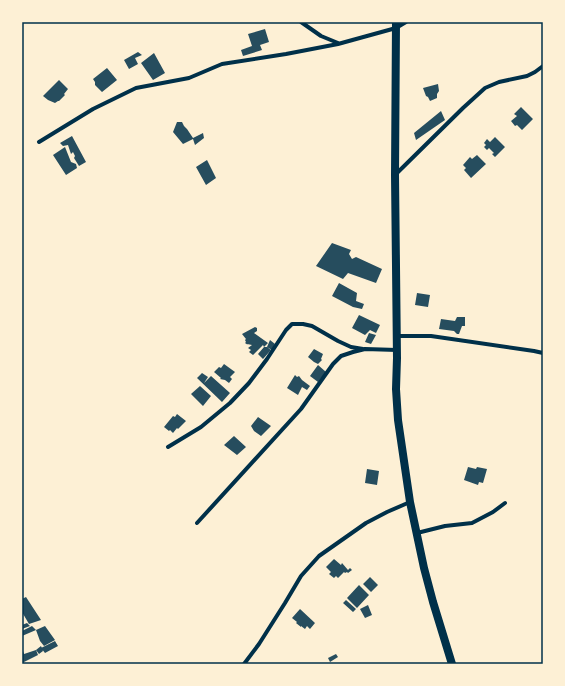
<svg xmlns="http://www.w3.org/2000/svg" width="565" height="686" font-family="Arial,sans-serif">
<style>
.building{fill:#264d5e}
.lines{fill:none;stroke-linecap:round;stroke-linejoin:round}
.minor{stroke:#003049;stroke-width:4}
.primary{stroke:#003049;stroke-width:8}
.neatline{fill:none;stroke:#003049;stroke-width:1.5}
</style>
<rect width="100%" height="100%" fill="#fdf0d5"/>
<path class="building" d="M 265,29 L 269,42 L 260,45 L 262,50 L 243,56 L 241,50 L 252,46 L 248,34 Z
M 138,52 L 142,55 L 135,58 L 138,64 L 129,69 L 124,60 Z
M 154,53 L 165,73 L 153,80 L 141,63 Z
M 107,68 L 117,80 L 102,92 L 95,85 L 95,82 L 93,79 Z
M 59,80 L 68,89 L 64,94 L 65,95 L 59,101 L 58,101 L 55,103 L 48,100 L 43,96 Z
M 438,84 L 439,91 L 437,94 L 437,98 L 430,101 L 428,97 L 426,96 L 423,88 Z
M 521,107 L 533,119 L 522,130 L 517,125 L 515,126 L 511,121 L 517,116 L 514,114 Z
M 441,111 L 445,120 L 416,140 L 414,133 Z
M 177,122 L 182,122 L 184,126 L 187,129 L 193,138 L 203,133 L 204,138 L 195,145 L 193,139 L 183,144 L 173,132 Z
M 72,136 L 86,162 L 79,166 L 74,158 L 75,156 L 73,152 L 71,154 L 68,145 L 63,146 L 60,143 Z
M 495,137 L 505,147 L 495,157 L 492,154 L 494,153 L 489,148 L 487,150 L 484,147 L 486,145 L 484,143 L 487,139 L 490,142 Z
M 65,147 L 71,162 L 76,164 L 77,168 L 66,175 L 53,155 Z
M 477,155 L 486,164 L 471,178 L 464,170 L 466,168 L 463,165 L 470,157 L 472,159 Z
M 207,160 L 216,178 L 206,185 L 196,167 Z
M 332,243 L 351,250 L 349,254 L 352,259 L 356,257 L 382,269 L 376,283 L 348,273 L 343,279 L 316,266 Z
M 339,283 L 357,293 L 356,301 L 364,304 L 362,309 L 353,307 L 332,296 Z
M 417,293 L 430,295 L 428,307 L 415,305 Z
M 359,315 L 380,325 L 376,333 L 370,330 L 365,335 L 352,328 Z
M 457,317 L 465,317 L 465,326 L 462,326 L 459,334 L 457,334 L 454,331 L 439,329 L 441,319 L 455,321 Z
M 255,327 L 257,328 L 257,331 L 254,333 L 268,343 L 264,347 L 263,345 L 253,355 L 249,352 L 251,350 L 248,348 L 252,345 L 247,344 L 248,345 L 245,343 L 246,342 L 245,340 L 246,339 L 242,334 Z
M 369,333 L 376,335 L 371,344 L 365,342 Z
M 270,340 L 275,344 L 272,350 L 267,347 Z
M 264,347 L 267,347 L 271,350 L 263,359 L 258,354 Z
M 314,349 L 323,354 L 321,359 L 322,360 L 318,364 L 314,362 L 308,357 Z
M 224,364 L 235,372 L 230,377 L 232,379 L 229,383 L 225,380 L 220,379 L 221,378 L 214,372 L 219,367 L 221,368 Z
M 318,365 L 326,372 L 318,382 L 310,376 Z
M 202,373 L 208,377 L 204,383 L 211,376 L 230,393 L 222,402 L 197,378 Z
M 295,375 L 297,377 L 299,376 L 302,380 L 310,386 L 307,390 L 302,387 L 298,395 L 287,388 Z
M 200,386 L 211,396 L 203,406 L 191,394 Z
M 177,414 L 186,421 L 178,429 L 177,428 L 173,433 L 170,430 L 169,431 L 164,427 L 173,416 L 175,417 Z
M 258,417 L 271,426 L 261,436 L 254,431 L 251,426 Z
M 234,436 L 246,447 L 237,455 L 224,445 Z
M 468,467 L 476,469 L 477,467 L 487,469 L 483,483 L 479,482 L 478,485 L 464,480 Z
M 367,469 L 379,471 L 377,485 L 365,483 Z
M 334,559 L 341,565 L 342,563 L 348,570 L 350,568 L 352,570 L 348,573 L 347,572 L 345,573 L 344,572 L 338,578 L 336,576 L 334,578 L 329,574 L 331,572 L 326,567 Z
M 370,577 L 378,585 L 371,592 L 363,584 Z
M 359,585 L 369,595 L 357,608 L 347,598 Z
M 26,597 L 41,620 L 29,624 L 22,612 L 22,599 Z
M 346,600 L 356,609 L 353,612 L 343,603 Z
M 368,605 L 372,615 L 365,618 L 360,609 Z
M 300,609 L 315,623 L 310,629 L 307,626 L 305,629 L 301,626 L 301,627 L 296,623 L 297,622 L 292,618 Z
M 27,623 L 30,626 L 22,629 L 22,625 Z
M 32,626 L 36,630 L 22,636 L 22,631 Z
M 45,626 L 55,640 L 44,646 L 40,641 L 36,630 Z
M 55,641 L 58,646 L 45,653 L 41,648 Z
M 41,646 L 43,651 L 39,654 L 36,650 Z
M 22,648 L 24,654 L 36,650 L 38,655 L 22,663 Z
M 336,654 L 338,657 L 330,662 L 328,658 Z"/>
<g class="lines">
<path class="minor" d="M 301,22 L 321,36 L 338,43
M 39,142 L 93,109 L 136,88 L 189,78 L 222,64 L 286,54 L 338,44 L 396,28 L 406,22
M 395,175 L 463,108 L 485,88 L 499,82 L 527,76 L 535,72 L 543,66
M 397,336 L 431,336 L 534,351 L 543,353
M 168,447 L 201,427 L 230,403 L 249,383 L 267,359 L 286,330 L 292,324 L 303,324 L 312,326 L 338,341 L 351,347 L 363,349
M 197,523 L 301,409 L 333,364 L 341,356 L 353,352 L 365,349 L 397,350
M 417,533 L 445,526 L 472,523 L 493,512 L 505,503
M 244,664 L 259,644 L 285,603 L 301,576 L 319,556 L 366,523 L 387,512 L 410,502"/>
<path class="primary" d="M 396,22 L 395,175 L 397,358 L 396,389 L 398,420 L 410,502 L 424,568 L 433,602 L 452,664"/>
</g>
<rect width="565" height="686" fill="none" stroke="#fdf0d5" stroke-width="46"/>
<rect x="23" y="23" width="519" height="640" class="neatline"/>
</svg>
